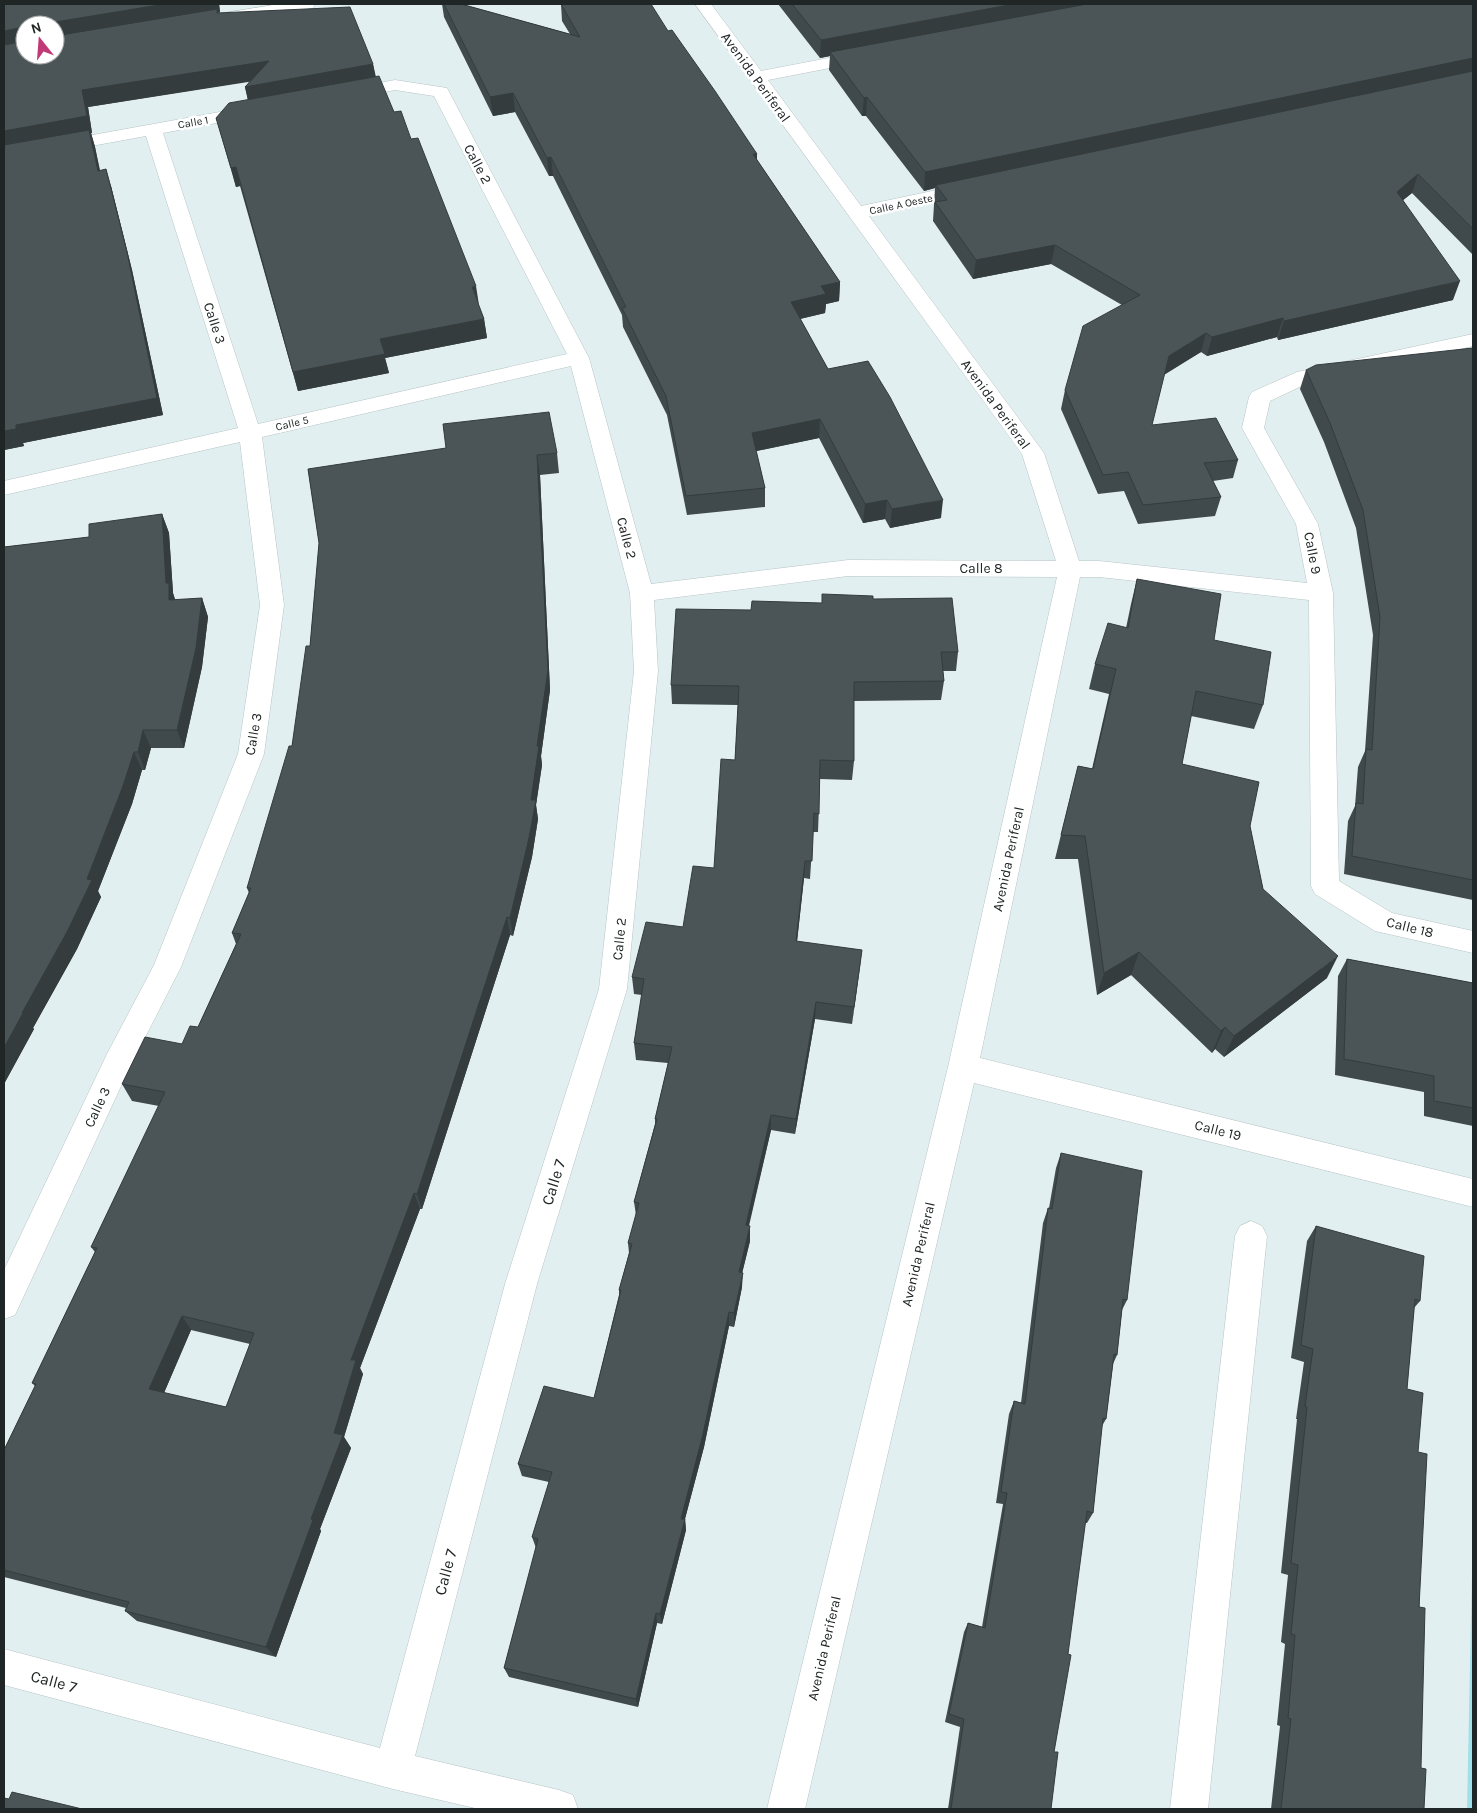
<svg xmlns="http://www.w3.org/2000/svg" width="1477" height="1813" font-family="Karla,sans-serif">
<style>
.green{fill:#a0e1e9}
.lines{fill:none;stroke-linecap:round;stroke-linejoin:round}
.minor-casing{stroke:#b8c4c6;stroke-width:1}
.minor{fill:#fff;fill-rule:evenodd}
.wall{fill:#40494b;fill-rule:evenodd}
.shaded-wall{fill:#343c3d}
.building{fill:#4b5557;stroke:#343c3d;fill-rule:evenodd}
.labels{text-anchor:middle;stroke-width:5;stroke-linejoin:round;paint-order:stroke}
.far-street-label{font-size:11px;fill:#202525;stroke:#fff}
.street-label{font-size:14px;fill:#202525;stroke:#fff}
.near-street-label{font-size:16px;fill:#202525;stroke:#fff}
</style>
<rect width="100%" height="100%" fill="#e2eff0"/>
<path class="green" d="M 1473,1522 L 1473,1809 L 1467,1809 Z"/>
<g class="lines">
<g class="minor-casing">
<path id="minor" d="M 279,4 L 315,4 L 313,8 L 307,9 L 231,22 L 225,21 L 223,17 L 225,13 Z
M 695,4 L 711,4 L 761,71 L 865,51 L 871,52 L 874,56 L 871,60 L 768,80 L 861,206 L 970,183 L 977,185 L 979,189 L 977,193 L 970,195 L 869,216 L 1044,453 L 1079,561 L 1099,561 L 1307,583 L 1296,524 L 1242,428 L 1249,397 L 1252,392 L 1297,372 L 1473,334 L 1473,346 L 1310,382 L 1270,401 L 1264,428 L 1318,524 L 1333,593 L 1339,881 L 1392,913 L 1473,931 L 1473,953 L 1375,931 L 1315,894 L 1311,886 L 1309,600 L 1099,577 L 1080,577 L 980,1058 L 1473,1179 L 1473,1207 L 974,1083 L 805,1809 L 767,1809 L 948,1067 L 1057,577 L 848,576 L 654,600 L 658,671 L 627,989 L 537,1284 L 415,1756 L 559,1790 L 573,1795 L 578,1809 L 479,1809 L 393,1789 L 4,1685 L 4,1649 L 380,1748 L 505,1284 L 599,989 L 634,671 L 630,593 L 571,366 L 262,437 L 284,605 L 264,754 L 181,967 L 129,1069 L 15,1315 L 4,1319 L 4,1270 L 107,1054 L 154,965 L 238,754 L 260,605 L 240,442 L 4,495 L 4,481 L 238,428 L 146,136 L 4,162 L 4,151 L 253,106 L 259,107 L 262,111 L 259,115 L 163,133 L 258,424 L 567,354 L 434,96 L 395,90 L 347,99 L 341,98 L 338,94 L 341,90 L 395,80 L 447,88 L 589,358 L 651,584 L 848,560 L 1056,561 L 1022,454 Z
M 1251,1221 L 1262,1226 L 1267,1236 L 1208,1809 L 1170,1809 L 1235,1236 L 1240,1226 Z"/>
</g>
<use href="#minor" class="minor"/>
</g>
<path class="wall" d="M 4,4 L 219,4 L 220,12 L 218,12 L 373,64 L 376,77 L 394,112 L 411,139 L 484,319 L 487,338 L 385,358 L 389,373 L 298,391 L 240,186 L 236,187 L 216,118 L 248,100 L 245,87 L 250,81 L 88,107 L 92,133 L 91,133 L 95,147 L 100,170 L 111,186 L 132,270 L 163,415 L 23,443 L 24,446 L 4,450 ZM 25,25 L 55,55 L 25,55 Z
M 442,4 L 461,4 L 570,34 L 562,21 L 561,4 L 668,31 L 757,154 L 757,160 L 840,282 L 839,301 L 826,304 L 825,313 L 800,319 L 828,369 L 941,518 L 890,528 L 885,519 L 863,523 L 819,438 L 756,451 L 765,488 L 765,507 L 687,515 L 667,415 L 623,327 L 622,315 L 553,176 L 549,176 L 515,112 L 493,116 L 444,17 Z
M 778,4 L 1473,4 L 1473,255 L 1412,193 L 1403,200 L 1453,300 L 1278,340 L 1277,337 L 1207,356 L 1201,352 L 1164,374 L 1152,425 L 1238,460 L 1233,478 L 1213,481 L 1221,497 L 1215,516 L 1138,524 L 1124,491 L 1098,494 L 1061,409 L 1065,390 L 1122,305 L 1051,264 L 973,279 L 933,221 L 935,188 L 924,191 L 866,116 L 862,116 L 829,70 L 830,56 L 820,58 Z
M 1473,348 L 1473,900 L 1344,874 L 1348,821 L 1355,806 L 1358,767 L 1365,751 L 1373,635 L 1356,528 L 1324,442 L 1300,389 L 1306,370 Z
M 557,453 L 559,473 L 540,475 L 550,690 L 541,756 L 542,765 L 536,805 L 538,819 L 532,857 L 513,936 L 510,935 L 422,1209 L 420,1209 L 360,1368 L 363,1374 L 344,1437 L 351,1448 L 320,1529 L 321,1531 L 276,1657 L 137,1621 L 125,1611 L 126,1608 L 4,1577 L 4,1450 L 35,1386 L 32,1383 L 95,1252 L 91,1247 L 159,1106 L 132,1101 L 122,1084 L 182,1044 L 198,1027 L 236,944 L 232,933 L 249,893 L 247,888 L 292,746 L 310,646 L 319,543 L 308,469 ZM 191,1330 L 250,1344 L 226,1407 L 164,1393 Z
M 162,514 L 169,533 L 173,593 L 175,600 L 202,598 L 208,617 L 202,667 L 184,748 L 151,748 L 145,770 L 142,770 L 132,804 L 98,891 L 101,897 L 77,949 L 33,1028 L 34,1029 L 4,1084 L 4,547 L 89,537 Z
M 1137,579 L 1214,640 L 1263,705 L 1254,729 L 1191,716 L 1182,764 L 1250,826 L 1263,889 L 1327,978 L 1224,1057 L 1215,1049 L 1212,1053 L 1131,975 L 1097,995 L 1078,859 L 1055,859 L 1078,766 L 1092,769 L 1109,694 L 1089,689 L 1095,664 L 1126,628 L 1131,604 Z
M 873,599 L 958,652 L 956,671 L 943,671 L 944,681 L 941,700 L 854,701 L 854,761 L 852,780 L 820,779 L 818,832 L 813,832 L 810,879 L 804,878 L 797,942 L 862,950 L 852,1024 L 815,1019 L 795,1134 L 771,1130 L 749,1226 L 750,1241 L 742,1273 L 742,1287 L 734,1327 L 729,1326 L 704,1447 L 685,1519 L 686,1530 L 662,1624 L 657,1623 L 638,1707 L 509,1677 L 504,1668 L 536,1548 L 532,1537 L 549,1482 L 522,1476 L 518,1464 L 594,1398 L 619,1295 L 619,1290 L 629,1253 L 628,1243 L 636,1215 L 634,1202 L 655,1124 L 655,1119 L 668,1063 L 636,1060 L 634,1043 L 642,995 L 634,994 L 632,977 L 683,927 L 714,868 L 735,760 L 738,705 L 672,704 L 671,685 L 751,610 Z
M 1347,959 L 1473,983 L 1473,1126 L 1424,1116 L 1424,1092 L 1335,1075 L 1338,976 Z
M 1061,1153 L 1127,1300 L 1122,1310 L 1117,1355 L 1113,1364 L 1106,1419 L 1102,1426 L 1093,1513 L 1087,1523 L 1085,1523 L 1054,1752 L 1051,1809 L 948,1809 L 960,1727 L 945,1722 L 964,1632 L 968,1623 L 982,1627 L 1003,1504 L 996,1503 L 1009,1414 L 1014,1401 L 1021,1403 L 1043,1223 L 1048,1208 L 1049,1208 L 1056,1168 Z
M 1316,1226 L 1420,1301 L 1414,1308 L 1407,1389 L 1418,1452 L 1421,1768 L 1424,1809 L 1271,1809 L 1280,1726 L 1277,1725 L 1285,1644 L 1281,1642 L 1288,1575 L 1281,1573 L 1297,1419 L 1296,1419 L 1304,1362 L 1291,1358 L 1307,1241 Z"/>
<path class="shaded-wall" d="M 165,4 L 219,4 L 220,12 L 55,40 L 55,25 L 49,25 L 49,23 Z
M 1014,4 L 1107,4 L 830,52 L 830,56 L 820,58 L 821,40 Z
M 19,28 L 24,45 L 4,49 L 4,31 Z
M 1473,58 L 1473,75 L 936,185 L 935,188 L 924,191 L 925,172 Z
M 269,61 L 273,78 L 88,107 L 92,133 L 91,133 L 95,147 L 103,188 L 98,171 L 4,150 L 4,131 L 82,90 Z
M 373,64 L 376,81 L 249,105 L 245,87 Z
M 513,93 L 515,112 L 493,116 L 490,97 Z
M 867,97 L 866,116 L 862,116 L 864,98 Z
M 753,154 L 757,154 L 757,172 Z
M 551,157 L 553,176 L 549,176 L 547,158 Z
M 236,167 L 240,186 L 236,187 L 231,168 Z
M 106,169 L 111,186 L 132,270 L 163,415 L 23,443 L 24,446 L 4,450 L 4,431 L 16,425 Z
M 1418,174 L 1412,193 L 1391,210 L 1397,192 Z
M 1055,245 L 1051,264 L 973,279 L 976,260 Z
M 1460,281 L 1453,300 L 1278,340 L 1284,321 Z
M 840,282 L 839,301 L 826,304 L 825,313 L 791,321 L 791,302 L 821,286 Z
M 476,286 L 479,305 L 472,287 Z
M 1283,318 L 1277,337 L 1207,356 L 1212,337 Z
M 484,319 L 487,338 L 385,358 L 389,373 L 298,391 L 293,372 L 380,339 Z
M 1206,333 L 1201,352 L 1164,375 L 1169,356 Z
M 820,419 L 819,438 L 752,452 L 752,433 Z
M 537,455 L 540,475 L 550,690 L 541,756 L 542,765 L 536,805 L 538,819 L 532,857 L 513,936 L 510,918 L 531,800 L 537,746 Z
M 887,500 L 885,519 L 863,523 L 865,504 Z
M 943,500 L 941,518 L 890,528 L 892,509 Z
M 162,514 L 169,533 L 173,593 L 176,602 L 169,600 L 166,583 Z
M 202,598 L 208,617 L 202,667 L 184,748 L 177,730 Z
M 143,730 L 151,748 L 145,770 L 138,752 Z
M 134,752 L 142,770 L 132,804 L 98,891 L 101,897 L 77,949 L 33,1028 L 34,1029 L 4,1084 L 4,1048 L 22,1013 L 87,879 Z
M 805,861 L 804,878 L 795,959 L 796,941 Z
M 507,917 L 510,935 L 422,1209 L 417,1194 Z
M 862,950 L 860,967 L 852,1024 L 854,1007 Z
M 1139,952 L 1131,975 L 1097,995 L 1104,973 Z
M 1338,956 L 1327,978 L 1224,1057 L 1234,1036 Z
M 816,1002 L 815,1019 L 795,1134 L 796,1119 Z
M 1225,1027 L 1215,1049 L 1212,1053 L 1221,1031 Z
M 771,1115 L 771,1130 L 745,1240 L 746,1225 Z
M 414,1193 L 420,1209 L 360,1368 L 363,1374 L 344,1437 L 351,1448 L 320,1529 L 321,1531 L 276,1657 L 266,1647 L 334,1433 L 351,1360 Z
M 750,1226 L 750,1241 L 739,1286 L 739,1272 Z
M 743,1273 L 742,1287 L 734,1327 L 734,1313 Z
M 729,1312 L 729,1326 L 704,1447 L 682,1530 L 681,1519 Z
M 182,1316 L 191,1330 L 160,1402 L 149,1389 Z
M 685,1519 L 686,1530 L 662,1624 L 660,1614 Z
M 656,1613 L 657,1623 L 638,1707 L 636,1699 Z"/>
<path class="building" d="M 4,4 L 165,4 L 49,23 L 49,25 L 25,25 L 25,37 L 21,36 L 21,30 L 19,28 L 4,31 Z
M 444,4 L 461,4 L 580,37 L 561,4 L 651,4 L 668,31 L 672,30 L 715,91 L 757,154 L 753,154 L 840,282 L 821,286 L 826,294 L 791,302 L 828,369 L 868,361 L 890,397 L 943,500 L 892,509 L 887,500 L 865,504 L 820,419 L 752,433 L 765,488 L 686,496 L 666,396 L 622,308 L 626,307 L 551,157 L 547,158 L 513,93 L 490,97 Z
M 792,4 L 1014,4 L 821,40 Z
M 1087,4 L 1473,4 L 1473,58 L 925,172 L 867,97 L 864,98 L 830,52 Z
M 350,7 L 373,64 L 245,87 L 269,61 L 82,90 L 87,116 L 4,131 L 4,45 L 25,41 L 25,55 L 55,55 L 55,36 L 217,9 L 217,13 Z
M 1473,71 L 1473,229 L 1418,174 L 1397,192 L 1460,281 L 1284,321 L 1283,318 L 1212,337 L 1206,333 L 1169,356 L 1152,425 L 1216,418 L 1238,460 L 1204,463 L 1221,497 L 1143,505 L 1128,472 L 1103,475 L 1065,390 L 1083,326 L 1140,295 L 1055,245 L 976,260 L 935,202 L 947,200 L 936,185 Z
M 379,76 L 394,112 L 401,111 L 411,139 L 418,138 L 476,286 L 472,287 L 484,319 L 380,339 L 385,354 L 293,372 L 236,167 L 231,168 L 216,118 L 229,103 Z
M 89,130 L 98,171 L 106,169 L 127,252 L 157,398 L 16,425 L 16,429 L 4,431 L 4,145 Z
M 1473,348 L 1473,880 L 1352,856 L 1356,803 L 1363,804 L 1366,749 L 1372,750 L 1380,617 L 1363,510 L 1330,423 L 1306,370 L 1316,365 Z
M 549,412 L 557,453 L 537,455 L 548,670 L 537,746 L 539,746 L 531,800 L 536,800 L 529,838 L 510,918 L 507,917 L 417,1194 L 414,1193 L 351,1360 L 356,1360 L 334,1433 L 343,1435 L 311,1519 L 313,1520 L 266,1647 L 125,1611 L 129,1602 L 4,1570 L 4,1450 L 36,1384 L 32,1383 L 97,1248 L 91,1247 L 165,1092 L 122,1084 L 145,1037 L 182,1044 L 190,1026 L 198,1027 L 241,934 L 232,933 L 251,888 L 247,888 L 289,746 L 292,746 L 306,646 L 310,646 L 319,543 L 308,469 L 446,448 L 443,424 ZM 182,1316 L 254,1333 L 226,1407 L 149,1389 Z
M 162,514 L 166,583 L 169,583 L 169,600 L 202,598 L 196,648 L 177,730 L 143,730 L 138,752 L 134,752 L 123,786 L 87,879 L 92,880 L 67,932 L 22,1013 L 23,1013 L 4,1048 L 4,547 L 89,537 L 89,524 Z
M 1137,579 L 1221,594 L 1214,640 L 1271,652 L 1263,705 L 1196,691 L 1182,764 L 1259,782 L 1250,826 L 1263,889 L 1338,956 L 1234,1036 L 1225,1027 L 1221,1031 L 1139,952 L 1104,973 L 1085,836 L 1061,835 L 1078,766 L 1093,769 L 1116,669 L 1095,664 L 1108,623 L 1128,628 Z
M 822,594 L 873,596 L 873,599 L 952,598 L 958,652 L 941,652 L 944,681 L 854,682 L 854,761 L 820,760 L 819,814 L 814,813 L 812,861 L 805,861 L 796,941 L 862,950 L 854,1007 L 816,1002 L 796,1119 L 771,1115 L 746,1225 L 750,1226 L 739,1272 L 743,1273 L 734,1313 L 729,1312 L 703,1434 L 681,1519 L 685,1519 L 660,1614 L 656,1613 L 636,1699 L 504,1668 L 538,1539 L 532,1537 L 552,1472 L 518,1464 L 544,1386 L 594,1398 L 621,1290 L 619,1290 L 632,1244 L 628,1243 L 639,1203 L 634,1202 L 657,1119 L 655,1119 L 672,1047 L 634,1043 L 644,979 L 632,977 L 646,922 L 683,927 L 693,866 L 714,868 L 721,759 L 735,760 L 739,686 L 671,685 L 676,609 L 751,610 L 752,601 L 822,603 Z
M 1347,959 L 1473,983 L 1473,1108 L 1434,1101 L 1434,1076 L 1344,1059 Z
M 1061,1153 L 1142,1171 L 1127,1300 L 1123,1299 L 1117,1355 L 1114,1354 L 1106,1419 L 1103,1418 L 1093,1513 L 1087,1511 L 1068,1654 L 1071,1655 L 1054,1752 L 1058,1752 L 1051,1809 L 951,1809 L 964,1719 L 949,1714 L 968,1623 L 985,1628 L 1007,1493 L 1001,1492 L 1014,1401 L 1025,1404 L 1048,1208 L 1052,1209 Z
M 1316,1226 L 1424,1256 L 1420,1301 L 1415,1299 L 1407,1389 L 1423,1393 L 1418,1452 L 1427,1454 L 1419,1607 L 1425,1608 L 1421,1768 L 1426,1769 L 1424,1809 L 1281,1809 L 1291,1719 L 1288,1718 L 1295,1635 L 1291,1634 L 1298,1565 L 1291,1563 L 1307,1407 L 1305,1406 L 1313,1349 L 1301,1345 Z
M 12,1792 L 82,1809 L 4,1809 L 4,1798 L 9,1799 Z"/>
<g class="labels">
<g class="far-street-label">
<text transform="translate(193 122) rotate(-10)" y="4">Calle 1</text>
<text transform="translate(901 204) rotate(-12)" y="4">Calle A Oeste</text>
<text transform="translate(292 423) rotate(-13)" y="4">Calle 5</text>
</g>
<g class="street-label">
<text transform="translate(756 77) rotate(54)" y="5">Avenida Periferal</text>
<text transform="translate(478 164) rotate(62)" y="5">Calle 2</text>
<text transform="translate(215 323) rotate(72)" y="5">Calle 3</text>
<text transform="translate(996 404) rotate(54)" y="5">Avenida Periferal</text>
<text transform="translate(627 538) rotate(75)" y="5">Calle 2</text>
<text transform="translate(1313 553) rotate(79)" y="5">Calle 9</text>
<text x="981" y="573">Calle 8</text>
<text transform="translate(253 734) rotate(-80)" y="5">Calle 3</text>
<text transform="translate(1008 859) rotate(-78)" y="5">Avenida Periferal</text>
<text transform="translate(1410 927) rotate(14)" y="5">Calle 18</text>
<text transform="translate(619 939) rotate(-84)" y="5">Calle 2</text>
<text transform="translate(97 1107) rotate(-65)" y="5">Calle 3</text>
<text transform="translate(1218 1130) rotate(14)" y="5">Calle 19</text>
<text transform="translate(918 1254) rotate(-77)" y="5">Avenida Periferal</text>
<text transform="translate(824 1648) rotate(-77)" y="5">Avenida Periferal</text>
</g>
<g class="near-street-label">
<text transform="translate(553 1182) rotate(-73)" y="6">Calle 7</text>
<text transform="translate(445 1572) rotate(-75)" y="6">Calle 7</text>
<text transform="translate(54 1681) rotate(15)" y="6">Calle 7</text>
</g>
</g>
<rect width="1477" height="1813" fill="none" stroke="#202525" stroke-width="10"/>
<g transform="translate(40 40) rotate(343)"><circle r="24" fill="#ffffff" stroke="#a6a8a8"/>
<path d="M0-4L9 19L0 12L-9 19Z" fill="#c13a78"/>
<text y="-8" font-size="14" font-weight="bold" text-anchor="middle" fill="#202525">N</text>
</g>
</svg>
